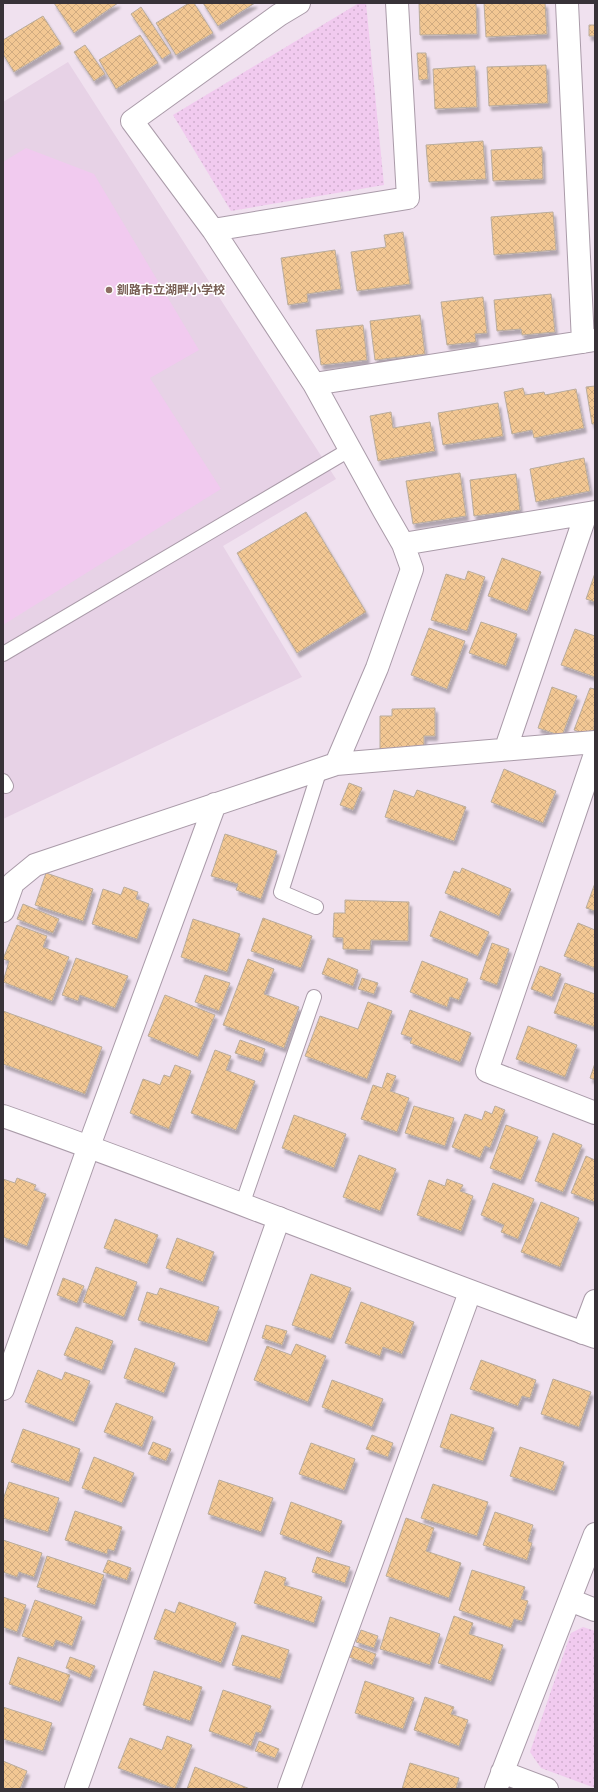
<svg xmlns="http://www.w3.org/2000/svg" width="598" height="1792" font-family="'Fira Sans Condensed','Noto Sans JP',sans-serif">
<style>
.built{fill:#e7d2e6}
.grass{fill:#f1caef}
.park{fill:url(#park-dots)}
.building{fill:url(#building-cross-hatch);stroke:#b9ac9d;filter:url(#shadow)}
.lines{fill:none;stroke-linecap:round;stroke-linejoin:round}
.service-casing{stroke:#aa9ba9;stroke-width:16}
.minor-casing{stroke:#aa9ba9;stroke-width:24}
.tertiary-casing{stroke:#aa9ba9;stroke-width:24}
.service{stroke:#fff;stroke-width:14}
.minor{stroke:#fff;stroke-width:22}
.tertiary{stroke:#fff;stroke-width:22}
.education-dot{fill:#8d6e63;stroke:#fff;stroke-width:1.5}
.labels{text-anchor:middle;stroke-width:3;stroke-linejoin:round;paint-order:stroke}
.education-label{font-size:12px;font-weight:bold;fill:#785e54;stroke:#fff;text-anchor:start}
</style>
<defs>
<pattern id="park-dots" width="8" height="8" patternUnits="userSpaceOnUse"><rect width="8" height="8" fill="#f1caef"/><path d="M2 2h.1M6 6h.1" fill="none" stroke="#cfaece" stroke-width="1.8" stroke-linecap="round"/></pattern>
<pattern id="building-cross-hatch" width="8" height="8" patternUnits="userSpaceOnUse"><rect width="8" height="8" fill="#f2c793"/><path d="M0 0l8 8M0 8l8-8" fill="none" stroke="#d0ab80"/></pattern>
<filter id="shadow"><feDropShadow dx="2.5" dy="4.5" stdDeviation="1" flood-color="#0004"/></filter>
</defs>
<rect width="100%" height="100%" fill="#f0e1ef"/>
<path class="built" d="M 68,62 L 336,479 L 223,546 L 302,677 L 3,819 L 3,102 Z"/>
<path class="grass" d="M 26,148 L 94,174 L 199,350 L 150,378 L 221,489 L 3,625 L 3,162 Z"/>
<path class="park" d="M 359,3 L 366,3 L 384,185 L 231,211 L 173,115 Z
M 583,1627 L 595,1631 L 595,1788 L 541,1768 L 530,1752 L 571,1633 Z"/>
<path class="building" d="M 54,3 L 118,3 L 74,33 Z
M 189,3 L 194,3 L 213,33 L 176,55 L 156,23 Z
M 203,3 L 255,3 L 218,26 Z
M 419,3 L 476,3 L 477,34 L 420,35 Z
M 484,3 L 545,3 L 547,34 L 486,37 Z
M 141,7 L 171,53 L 162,59 L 131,14 Z
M 43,16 L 61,44 L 14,72 L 3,54 L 3,40 Z
M 589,25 L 595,25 L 595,36 L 589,36 Z
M 140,35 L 158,63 L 116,89 L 99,60 Z
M 85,45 L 105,74 L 94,81 L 74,52 Z
M 417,53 L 426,53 L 428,79 L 419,80 Z
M 546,65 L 548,103 L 489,106 L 487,67 Z
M 475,66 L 477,107 L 435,109 L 433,69 Z
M 483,141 L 486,179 L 429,182 L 426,145 Z
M 542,147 L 543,179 L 493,181 L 491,150 Z
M 553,212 L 556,250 L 494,255 L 491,217 Z
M 403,232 L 410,284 L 357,291 L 351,252 L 386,247 L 384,235 Z
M 335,250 L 341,289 L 307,294 L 308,302 L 288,305 L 281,258 Z
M 551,294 L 555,332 L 522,335 L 521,329 L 497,331 L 494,300 Z
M 483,297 L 487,333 L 475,334 L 476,342 L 447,345 L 441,302 Z
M 420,315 L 425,354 L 375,360 L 370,321 Z
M 363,325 L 367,360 L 321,365 L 316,330 Z
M 595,386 L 595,424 L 592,424 L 586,387 Z
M 523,388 L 525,395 L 544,392 L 545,395 L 576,389 L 584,428 L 534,438 L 532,430 L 512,434 L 504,392 Z
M 498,403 L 503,436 L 443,445 L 438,413 Z
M 391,412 L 393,428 L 430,422 L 435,451 L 378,461 L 370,416 Z
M 584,458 L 590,491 L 536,502 L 530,469 Z
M 460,473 L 466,516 L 413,524 L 406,481 Z
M 516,474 L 520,510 L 474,516 L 470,480 Z
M 306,512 L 366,612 L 297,653 L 237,553 Z
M 502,558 L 541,572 L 527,611 L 488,596 Z
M 468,571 L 485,577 L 467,631 L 431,620 L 446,574 L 465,580 Z
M 595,573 L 595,602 L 586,599 Z
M 481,622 L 517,634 L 506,666 L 469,653 Z
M 429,628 L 465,641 L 447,689 L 411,675 Z
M 575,629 L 595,636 L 595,677 L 561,665 Z
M 552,687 L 577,696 L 562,736 L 538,728 Z
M 590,688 L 595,689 L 594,737 L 574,730 Z
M 435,708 L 435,736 L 424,736 L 424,748 L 380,749 L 380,716 L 392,716 L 392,709 Z
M 504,769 L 556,791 L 543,823 L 491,802 Z
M 349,783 L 362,788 L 353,810 L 340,805 Z
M 394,790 L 414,797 L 417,790 L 466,807 L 454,841 L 385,817 Z
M 225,834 L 277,851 L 261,899 L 236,890 L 238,884 L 211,876 Z
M 462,868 L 511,889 L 499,916 L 445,893 L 454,871 L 460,873 Z
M 46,873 L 93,889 L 83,921 L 35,905 Z
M 595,883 L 595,911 L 586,908 Z
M 124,887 L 138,892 L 136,899 L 149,904 L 137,939 L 92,924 L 103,889 L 121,895 Z
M 345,900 L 409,902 L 408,941 L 371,940 L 370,950 L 343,949 L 343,938 L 333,937 L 334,913 L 345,913 Z
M 23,904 L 59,919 L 53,933 L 17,919 Z
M 440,911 L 489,932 L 478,956 L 430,936 Z
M 263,918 L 312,936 L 301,968 L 251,951 Z
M 193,919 L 240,934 L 227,972 L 181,957 Z
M 578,923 L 595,930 L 595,968 L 564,956 Z
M 17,925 L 47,936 L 43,947 L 69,957 L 52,1001 L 3,982 L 9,961 L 3,959 Z
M 492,943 L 509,949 L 497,985 L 480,979 Z
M 76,958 L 128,976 L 115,1008 L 80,995 L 78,1001 L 62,995 Z
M 328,958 L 358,970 L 353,986 L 322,974 Z
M 248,959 L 274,969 L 264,994 L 299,1007 L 284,1048 L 223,1025 Z
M 422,961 L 468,979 L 459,1000 L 450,997 L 447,1007 L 410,992 Z
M 540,966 L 561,974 L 552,997 L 531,989 Z
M 205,975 L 230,983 L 219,1011 L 195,1002 Z
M 362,978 L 378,983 L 374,994 L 358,989 Z
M 565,983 L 595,994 L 595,1027 L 554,1013 Z
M 165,995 L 215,1015 L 198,1057 L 148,1036 Z
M 368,1002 L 392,1011 L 367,1079 L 305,1056 L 320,1016 L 358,1029 Z
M 410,1010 L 471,1033 L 460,1062 L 410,1043 L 412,1038 L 401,1034 Z
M 3,1011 L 102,1047 L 85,1094 L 3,1064 Z
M 528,1026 L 577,1045 L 565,1077 L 516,1059 Z
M 240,1040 L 265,1049 L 261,1062 L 235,1053 Z
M 215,1050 L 231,1056 L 226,1070 L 255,1081 L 236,1130 L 191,1113 Z
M 595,1063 L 595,1080 L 590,1078 Z
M 175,1065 L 191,1071 L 169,1129 L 130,1113 L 143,1079 L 160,1085 L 164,1075 L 170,1077 Z
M 387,1073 L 396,1076 L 390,1091 L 409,1098 L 397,1132 L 361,1119 L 373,1085 L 382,1088 Z
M 414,1106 L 454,1118 L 445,1146 L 405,1133 Z
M 495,1106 L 505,1110 L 490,1148 L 485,1146 L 480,1158 L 452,1147 L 465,1114 L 482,1120 L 485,1111 L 492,1114 Z
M 294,1115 L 346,1134 L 334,1168 L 282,1148 Z
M 506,1125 L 538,1137 L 521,1180 L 490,1168 Z
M 553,1133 L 582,1145 L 563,1192 L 535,1181 Z
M 359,1155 L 396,1169 L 380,1211 L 343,1197 Z
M 586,1156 L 595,1160 L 595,1202 L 571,1193 Z
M 17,1178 L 36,1185 L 34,1190 L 46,1194 L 27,1246 L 3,1237 L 3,1179 L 15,1183 Z
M 447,1179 L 463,1185 L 460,1191 L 473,1196 L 461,1231 L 417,1215 L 429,1180 L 445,1186 Z
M 493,1183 L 534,1199 L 518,1239 L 501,1232 L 504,1225 L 481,1215 Z
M 541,1202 L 579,1218 L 560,1267 L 521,1252 Z
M 115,1219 L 158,1235 L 147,1264 L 104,1248 Z
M 177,1238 L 214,1252 L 203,1282 L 166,1268 Z
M 96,1267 L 137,1282 L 124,1317 L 83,1302 Z
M 311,1274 L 351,1288 L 331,1339 L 292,1325 Z
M 63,1278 L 84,1286 L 77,1303 L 57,1295 Z
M 160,1288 L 219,1307 L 207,1342 L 138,1320 L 147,1292 L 157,1295 Z
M 361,1302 L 414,1322 L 402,1354 L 383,1347 L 380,1356 L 345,1343 Z
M 266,1325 L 287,1331 L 282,1345 L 262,1338 Z
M 76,1327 L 113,1341 L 102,1370 L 64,1355 Z
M 296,1344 L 326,1356 L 308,1402 L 254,1380 L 267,1346 L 291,1355 Z
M 135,1348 L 175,1363 L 164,1393 L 124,1378 Z
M 481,1360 L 536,1380 L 530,1398 L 522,1396 L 518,1406 L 470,1389 Z
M 38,1370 L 62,1380 L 65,1372 L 90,1381 L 74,1422 L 25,1402 Z
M 553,1379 L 591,1392 L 579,1427 L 541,1414 Z
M 332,1380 L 383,1399 L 372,1427 L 322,1407 Z
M 116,1403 L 153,1417 L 142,1447 L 104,1432 Z
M 451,1414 L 494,1428 L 483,1461 L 440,1447 Z
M 23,1429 L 80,1449 L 69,1482 L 11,1462 Z
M 372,1435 L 393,1443 L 388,1457 L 366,1449 Z
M 153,1442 L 171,1449 L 166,1461 L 148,1454 Z
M 311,1443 L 355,1459 L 344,1490 L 299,1474 Z
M 520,1447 L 564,1462 L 554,1491 L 510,1476 Z
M 94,1457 L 134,1473 L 122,1503 L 82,1488 Z
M 219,1480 L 273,1498 L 261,1532 L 208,1514 Z
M 9,1482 L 59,1498 L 48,1532 L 3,1518 L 3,1500 Z
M 433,1484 L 488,1502 L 477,1536 L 421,1518 Z
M 291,1502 L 342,1521 L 330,1553 L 280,1534 Z
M 75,1511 L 122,1527 L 114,1551 L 108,1549 L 107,1554 L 65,1540 Z
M 495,1512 L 533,1525 L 528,1541 L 532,1543 L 527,1560 L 483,1545 Z
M 406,1518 L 434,1528 L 426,1551 L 461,1563 L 449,1598 L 386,1576 Z
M 3,1540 L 42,1553 L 34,1577 L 19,1572 L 17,1577 L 3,1572 Z
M 47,1556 L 104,1575 L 95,1605 L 37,1587 Z
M 317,1557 L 350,1567 L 345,1583 L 312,1572 Z
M 108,1560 L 131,1568 L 127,1580 L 103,1572 Z
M 472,1570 L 525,1587 L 521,1599 L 528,1601 L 522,1621 L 514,1619 L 511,1628 L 459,1610 Z
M 265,1571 L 286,1578 L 284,1585 L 322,1597 L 314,1623 L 254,1603 Z
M 3,1597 L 26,1605 L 17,1632 L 3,1627 Z
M 35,1600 L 82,1617 L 72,1646 L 56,1640 L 53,1647 L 22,1636 Z
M 179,1602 L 236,1623 L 221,1663 L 154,1639 L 165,1609 L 175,1613 Z
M 454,1616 L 473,1623 L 469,1634 L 503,1645 L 491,1681 L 438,1663 Z
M 390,1617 L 440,1634 L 430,1665 L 380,1649 Z
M 361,1630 L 378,1636 L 374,1648 L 356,1642 Z
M 242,1635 L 289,1650 L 280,1679 L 232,1665 Z
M 353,1646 L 376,1654 L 372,1665 L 349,1657 Z
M 18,1657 L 70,1675 L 60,1702 L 9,1684 Z
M 70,1657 L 95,1666 L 90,1678 L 66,1668 Z
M 154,1671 L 202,1687 L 190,1721 L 143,1705 Z
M 365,1681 L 414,1698 L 403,1729 L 355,1713 Z
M 223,1690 L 271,1706 L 261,1733 L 256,1732 L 251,1746 L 209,1731 Z
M 425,1697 L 454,1707 L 451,1714 L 468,1720 L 459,1746 L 414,1730 Z
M 3,1707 L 52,1723 L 43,1751 L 3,1739 Z
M 167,1736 L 192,1745 L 175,1789 L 118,1768 L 130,1738 L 162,1750 Z
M 259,1741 L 279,1749 L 275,1758 L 255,1751 Z
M 3,1761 L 27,1771 L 20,1789 L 3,1789 Z
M 410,1763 L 459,1778 L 456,1789 L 402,1789 Z
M 195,1767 L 250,1789 L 187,1789 Z"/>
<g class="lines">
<g class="service-casing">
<path id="service" d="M 3,654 L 349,450
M 3,781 L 6,786
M 316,907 L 281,892 L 320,769
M 242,1205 L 314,997"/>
</g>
<g class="minor-casing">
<path id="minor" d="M 299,3 L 279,15 L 132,121 L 213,230 L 314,384 L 384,511 L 403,544 L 412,569 L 377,668 L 336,764
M 567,3 L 583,342
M 213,230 L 408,198 L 397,3
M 314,384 L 595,340
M 403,544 L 595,512
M 506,748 L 586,514
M 595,754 L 487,1071 L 595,1113
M 3,911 L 13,883 L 35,865 L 336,764 L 595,742
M 583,1333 L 595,1301
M 3,1389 L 89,1146 L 215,804
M 570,1600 L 595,1610
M 502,1772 L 547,1789
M 76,1789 L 279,1218
M 289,1789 L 470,1292
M 496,1789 L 595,1534"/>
</g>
<g class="tertiary-casing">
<path id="tertiary" d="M 3,1116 C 202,1186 397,1266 595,1337"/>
</g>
<use href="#service" class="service"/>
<use href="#minor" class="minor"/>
<use href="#tertiary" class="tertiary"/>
</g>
<circle class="education-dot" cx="109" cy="290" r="4"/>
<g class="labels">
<g class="education-label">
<text x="117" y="294">釧路市立湖畔小学校</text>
</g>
</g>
<rect width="598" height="1792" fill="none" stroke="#383238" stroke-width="8"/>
</svg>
